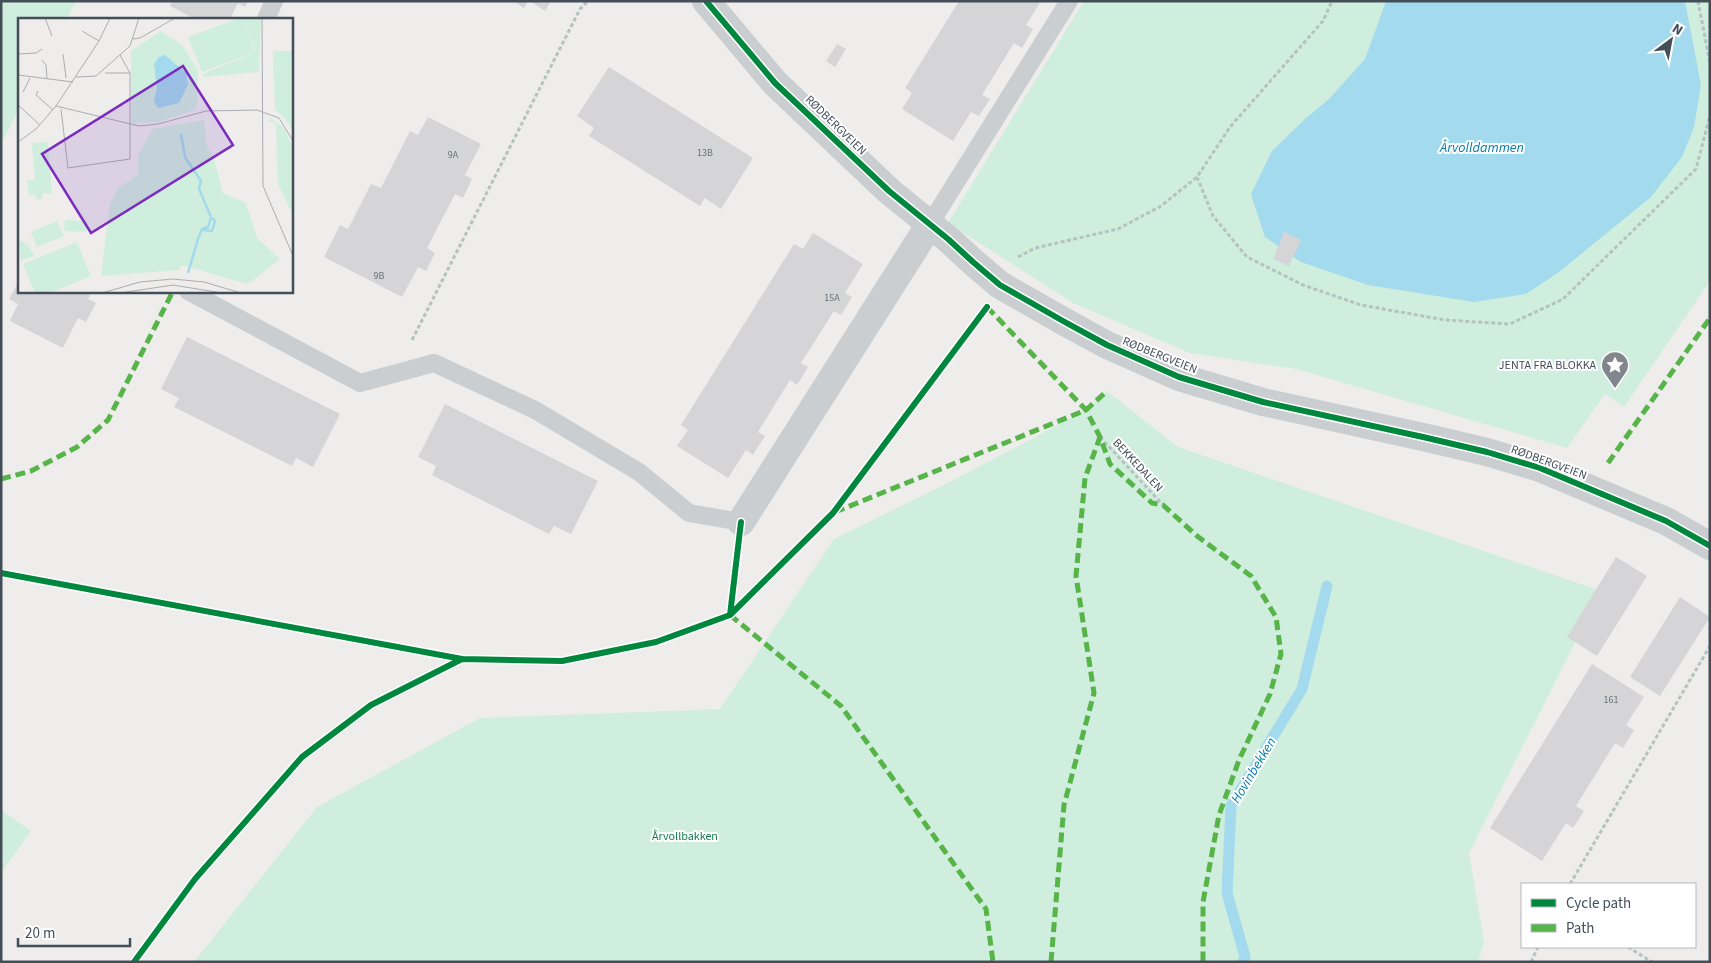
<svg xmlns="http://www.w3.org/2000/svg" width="1711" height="963" font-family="'Source Sans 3',sans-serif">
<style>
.green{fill:#d0eedd}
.water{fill:#a3daed}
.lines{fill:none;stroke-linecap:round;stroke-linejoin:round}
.stream{stroke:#a3daed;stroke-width:11}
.building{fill:#d5d5d7}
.path{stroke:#b6c2c0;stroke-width:3;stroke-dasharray:4 2.5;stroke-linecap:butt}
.service{stroke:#caced1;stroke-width:18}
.minor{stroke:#caced1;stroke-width:28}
.tertiary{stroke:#caced1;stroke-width:28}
.quiet{stroke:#57b448;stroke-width:5;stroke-dasharray:10 5;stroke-linecap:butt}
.cycleway-casing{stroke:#fff;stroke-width:9}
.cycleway{stroke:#00873e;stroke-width:6}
.labels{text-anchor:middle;stroke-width:4;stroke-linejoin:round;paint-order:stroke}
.number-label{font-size:10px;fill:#6a717a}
.street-label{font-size:12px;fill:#444e59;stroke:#fff}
.poi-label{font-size:12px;fill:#444e59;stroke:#fff;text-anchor:end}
.park-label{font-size:12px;fill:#147b4d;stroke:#fff}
.water-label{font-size:14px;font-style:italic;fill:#087ea8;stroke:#fff}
.inset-river{fill:none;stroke:#a3daed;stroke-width:2.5}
.inset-road{fill:none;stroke:#aaadb1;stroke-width:1}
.view{fill:#7b2cbf;fill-opacity:0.15;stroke:#7b2cbf;stroke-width:2.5}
.inset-edge{fill:none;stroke:#444e59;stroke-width:2.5}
</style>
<rect width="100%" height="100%" fill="#eeedec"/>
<path class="green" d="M 1,1 L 76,1 L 67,19 L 19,19 L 19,110 L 1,143 Z
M 1084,1 L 1710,1 L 1710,281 L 1624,407 L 1605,394 L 1567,448 L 1296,369 L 1190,353 L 1073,303 L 948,223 Z
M 1107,391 L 1178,447 L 1601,591 L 1469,853 L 1484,942 L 1478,962 L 194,962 L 317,807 L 480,718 L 720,709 L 834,539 L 946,484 L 1086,410 Z
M 1,810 L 31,831 L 1,873 Z"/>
<path class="water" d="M 1386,1 L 1685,1 L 1701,85 L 1694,127 L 1682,157 L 1651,197 L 1559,272 L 1526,294 L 1474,302 L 1368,285 L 1301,262 L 1265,237 L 1251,194 L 1272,151 L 1305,119 L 1329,99 L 1365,59 Z"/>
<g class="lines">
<path class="stream" d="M 1243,962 L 1245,957 L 1227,893 L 1231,806 L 1302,689 L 1327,586"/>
</g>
<path class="building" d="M 172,1 L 248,1 L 245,7 L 238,3 L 230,19 L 195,19 L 170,6 Z
M 513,1 L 528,1 L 524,8 Z
M 530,1 L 551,1 L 545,11 Z
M 959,1 L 1041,1 L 1026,25 L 1033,29 L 1022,48 L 1014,43 L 982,95 L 990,99 L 979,116 L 971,112 L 953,141 L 902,109 L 912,93 L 905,88 Z
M 837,44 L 846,49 L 835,67 L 826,61 Z
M 609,67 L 753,158 L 721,209 L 705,198 L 700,206 L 589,136 L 594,128 L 577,116 Z
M 428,117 L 481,144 L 465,175 L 472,179 L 463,198 L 455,194 L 427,248 L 435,253 L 426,271 L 418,267 L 402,297 L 324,257 L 340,225 L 348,229 L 371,184 L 381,188 L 410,131 L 418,135 Z
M 1284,232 L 1301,240 L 1289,266 L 1273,259 Z
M 813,233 L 863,264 L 845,293 L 852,297 L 841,315 L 834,311 L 801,363 L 808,367 L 797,385 L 790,380 L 758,432 L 765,436 L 753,455 L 746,450 L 728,478 L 677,446 L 688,430 L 681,425 L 794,244 L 803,249 Z
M 19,281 L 19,291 L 92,291 L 88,299 L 96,303 L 86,322 L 78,318 L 63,348 L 10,321 L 18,304 L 9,299 Z
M 187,337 L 340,414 L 313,467 L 296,458 L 292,466 L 174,407 L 179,398 L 161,389 Z
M 445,404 L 598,481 L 571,534 L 554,526 L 549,534 L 432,475 L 436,466 L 418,457 Z
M 1616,557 L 1647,576 L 1597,656 L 1567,637 Z
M 1680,597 L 1710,617 L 1660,696 L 1630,677 Z
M 1592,664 L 1644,697 L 1626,725 L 1634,730 L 1623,748 L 1615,743 L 1576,806 L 1584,811 L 1573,828 L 1566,823 L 1542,861 L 1490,828 Z"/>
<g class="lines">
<path class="path" d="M 1698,1 L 1710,63
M 1197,177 L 1213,216 L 1247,257 L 1303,285 L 1361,305 L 1445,320 L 1510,324 L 1563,299 L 1696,169 L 1710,115
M 1018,257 L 1035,248 L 1118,229 L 1161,206 L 1197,177 L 1230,127 L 1323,21 L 1332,1
M 412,340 L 580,9 L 588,1
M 1100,437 L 1163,505
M 1570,884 L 1710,646
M 1628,947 L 1652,962
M 1531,962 L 1538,947"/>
<path class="service" d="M 266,19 L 274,1
M 930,224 L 1069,1
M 188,291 L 360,383 L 434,363 L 535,410 L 639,472 L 689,513 L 741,522"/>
<path class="minor" d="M 741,522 L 930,224"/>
<path class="tertiary" d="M 706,1 L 775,83 L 889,191 L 948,239 L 973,262 L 1000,285 L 1063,321 L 1107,345 L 1179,377 L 1263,402 L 1423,437 L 1487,452 L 1540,468 L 1666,521 L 1710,546"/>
<path class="quiet" d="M 987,307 L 1086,410 L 1100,437 L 1110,464 L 1152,503 L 1163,505 L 1197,536 L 1251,576 L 1276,617 L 1281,654 L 1270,694 L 1239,760 L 1219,815 L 1203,902 L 1203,962
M 1608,463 L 1710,318
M 1,479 L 31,471 L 77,447 L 108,420 L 173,291
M 835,512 L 1086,410 L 1107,391
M 730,615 L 841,706 L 986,909 L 993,962
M 1051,962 L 1064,805 L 1094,693 L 1076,576 L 1085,478 L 1100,437"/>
<g class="cycleway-casing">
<path id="cycleway" d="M 706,1 L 775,83 L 889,191 L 948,239 L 973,262 L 1000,285 L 1063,321 L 1107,345 L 1179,377 L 1263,402 L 1423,437 L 1487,452 L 1540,468 L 1666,521 L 1710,546
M 1,573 L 462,659 L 562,661 L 656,642 L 730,615 L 833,513 L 987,307
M 730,615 L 741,522
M 134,962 L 195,879 L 302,757 L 371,705 L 462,659"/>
</g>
<use href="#cycleway" class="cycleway"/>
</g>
<defs>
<g id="sight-pin" transform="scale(1.4375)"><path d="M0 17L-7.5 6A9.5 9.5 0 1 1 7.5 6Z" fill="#80868c" stroke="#fff"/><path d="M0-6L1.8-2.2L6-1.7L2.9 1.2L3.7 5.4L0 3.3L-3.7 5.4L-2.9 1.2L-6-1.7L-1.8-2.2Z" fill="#fff"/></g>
</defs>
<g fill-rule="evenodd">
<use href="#sight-pin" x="1615" y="365"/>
</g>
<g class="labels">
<g class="number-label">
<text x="705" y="156">13B</text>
<text x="453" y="158">9A</text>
<text x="379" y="279">9B</text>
<text x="832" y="301">15A</text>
<text x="1611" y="703">161</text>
</g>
<g class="street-label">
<text transform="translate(836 125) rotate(44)" y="4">RØDBERGVEIEN</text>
<text transform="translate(1160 355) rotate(22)" y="4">RØDBERGVEIEN</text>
<text transform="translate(1549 462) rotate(20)" y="4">RØDBERGVEIEN</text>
<text transform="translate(1138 465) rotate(47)" y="4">BEKKEDALEN</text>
</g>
<g class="poi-label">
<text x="1596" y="369">JENTA FRA BLOKKA</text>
</g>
<g class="park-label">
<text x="685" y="840">Årvollbakken</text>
</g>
<g class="water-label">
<text x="1482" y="152">Årvolldammen</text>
<text transform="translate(1253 770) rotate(-59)" y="5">Hovinbekken</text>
</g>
</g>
<g transform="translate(18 18)">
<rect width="275" height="275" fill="#eeedec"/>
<path d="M 221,0 L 243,0 L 241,54 L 185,59 L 185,56 L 238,34 L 226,2 L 237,34 L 184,54 L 170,19 ZM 143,13 L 164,27 L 180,52 L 179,86 L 176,92 L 140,104 L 113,105 L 113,33 ZM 255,33 L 275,33 L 275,114 L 266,99 L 257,92 ZM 253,100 L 266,110 L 275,129 L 275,197 L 260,166 L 258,106 L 250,103 ZM 186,102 L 189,130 L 195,137 L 205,175 L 228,185 L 239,220 L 262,241 L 230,266 L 163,247 L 162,252 L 83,258 L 92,186 L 100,170 L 120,157 L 120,137 L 135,111 ZM 30,124 L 34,175 L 24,176 L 24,181 L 19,182 L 18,177 L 11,177 L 9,162 L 17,162 L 14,125 ZM 47,202 L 69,203 L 68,214 L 46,213 ZM 39,203 L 46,218 L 19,229 L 13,214 ZM 0,221 L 9,226 L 17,238 L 3,243 ZM 59,224 L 73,258 L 32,275 L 17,275 L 5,246 Z" fill="#d0eedd"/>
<path d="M 147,37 L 168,55 L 170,67 L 161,85 L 140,90 L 136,83 L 139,70 L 136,46 L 141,39 Z" fill="#a3daed"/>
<path class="inset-river" d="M 163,116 L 167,139 L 183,163 L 181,171 L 193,199 L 190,209 L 184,211 L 180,221 L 170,255M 185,212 L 194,213 L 197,203 L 194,200"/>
<path class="inset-road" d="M 27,0 L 34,18M 244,0 L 245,168 L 275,238M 64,13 L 81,23M 115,21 L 122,20 L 157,0M 0,36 L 18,35 L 24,31M 45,36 L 48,60M 102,37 L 112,55M 24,42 L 28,47 L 29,61M 0,57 L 55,64M 58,59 L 78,58 L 112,28 L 121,0M 20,73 L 18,77 L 35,92M 5,74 L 12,60M 0,87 L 22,107M 38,88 L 121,108 L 140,106 L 188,93 L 239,92 L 261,100 L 275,123M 43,91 L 50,150 L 112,141 L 112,55 L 87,55M 0,124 L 18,111 L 38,88 L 81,23 L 92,0M 84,275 L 122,264 L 155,261 L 186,264 L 223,275M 102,275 L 155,267 L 204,275"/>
<path class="view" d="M 165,48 L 215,127 L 73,215 L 24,136 Z"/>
<rect width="275" height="275" class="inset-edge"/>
</g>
<rect width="1711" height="963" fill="none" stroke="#444e59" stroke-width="5"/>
<rect x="1521" y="883" width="175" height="65" fill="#ffffff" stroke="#b4b8bd"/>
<rect x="1531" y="899" width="25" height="8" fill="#00873e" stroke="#b4b8bd"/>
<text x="1566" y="908" font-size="15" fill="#444e59">Cycle path</text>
<rect x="1531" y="924" width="25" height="8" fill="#57b448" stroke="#b4b8bd"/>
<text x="1566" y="933" font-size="15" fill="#444e59">Path</text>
<g transform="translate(1671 40) rotate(32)" stroke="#ffffff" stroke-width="4" paint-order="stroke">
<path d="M0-4L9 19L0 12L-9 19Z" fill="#444e59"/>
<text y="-8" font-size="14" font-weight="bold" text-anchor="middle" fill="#444e59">N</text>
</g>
<path d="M18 938v8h112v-8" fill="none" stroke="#444e59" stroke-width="2.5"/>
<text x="25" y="938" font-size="15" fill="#444e59" stroke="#ffffff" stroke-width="4" paint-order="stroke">20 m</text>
</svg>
